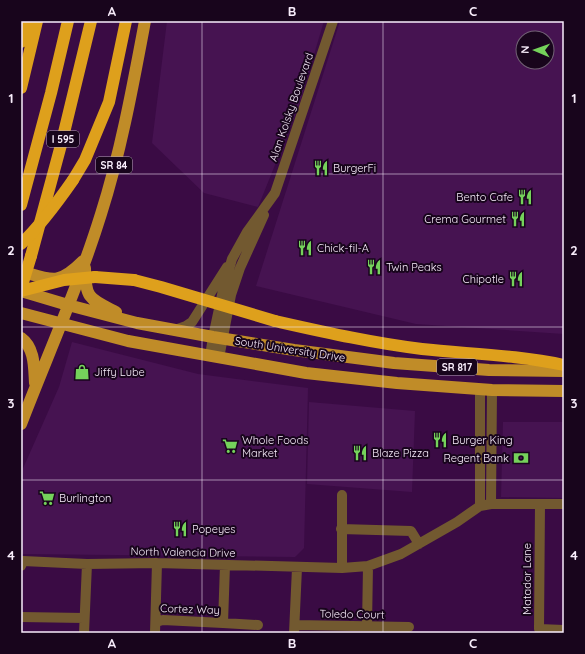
<svg xmlns="http://www.w3.org/2000/svg" width="585" height="654" font-family="Quicksand,sans-serif">
<style>
.built{fill:#461351;fill-rule:evenodd}
.lines{fill:none;stroke-linecap:round;stroke-linejoin:round}
.minor{stroke:#725930;stroke-width:10}
.major{stroke:#c08c28;stroke-width:12}
.highway{stroke:#dea01c;stroke-width:12}
.highway-bridge{stroke:#dea01c;stroke-width:12}
.grid{fill:none;stroke:#f8edfb;stroke-width:1;stroke-opacity:0.55}
.labels{text-anchor:middle;stroke-width:4;stroke-linejoin:round;paint-order:stroke}
.shield{fill:#18051c;stroke:#b5a7b8;stroke-width:1}
.shield-label{font-size:10px;font-weight:bold;fill:#f8edfb}
.street-label{font-size:11px;fill:#f8edfb;stroke:#18051c}
.poi-label{font-size:11px;fill:#f8edfb;stroke:#18051c;text-anchor:start}
.neatline{fill:none;stroke:#f8edfb;stroke-width:1.5}
.grid-label{font-size:13px;text-anchor:middle;font-weight:bold;fill:#f8edfb}
</style>
<rect width="100%" height="100%" fill="#3a0b44"/>
<path class="built" d="M 167,21 L 324,21 L 298,108 L 258,207 L 204,193 L 152,143 Z
M 340,21 L 564,21 L 564,334 L 416,324 L 256,286 ZM 523,38 L 547,38 L 547,62 L 523,62 Z
M 72,342 L 198,374 L 308,388 L 304,548 L 295,557 L 21,554 L 21,473 L 59,387 Z
M 309,402 L 415,411 L 412,492 L 307,484 Z
M 503,422 L 564,422 L 564,498 L 501,497 Z"/>
<g class="lines">
<path class="minor" d="M 175,330 L 186,326 L 192,322 L 227,267
M 210,356 L 213,337 L 223,290 L 232,259 L 247,232 L 275,193 L 333,21
M 219,358 L 231,295 L 240,268 L 264,215
M 491,504 L 492,390
M 540,504 L 539,629 L 564,630
M 480,506 L 480,389
M 341,529 L 411,531 L 419,544
M 21,566 L 23,561 L 87,564 L 157,563 L 342,568 L 368,566 L 401,554 L 457,522 L 480,506 L 491,504 L 564,504
M 342,568 L 342,495
M 21,617 L 84,618
M 156,622 L 163,620 L 223,623 L 225,565
M 223,623 L 258,625
M 295,625 L 409,627
M 367,626 L 368,566
M 84,633 L 87,564
M 155,633 L 157,563
M 294,633 L 297,568"/>
<path class="major" d="M 85,268 C 85,299 90,299 116,312
M 21,271 C 52,280 58,286 83,261
M 21,291 L 68,305 L 137,323 L 213,337 L 294,350 L 394,363 L 489,370 L 564,371
M 21,313 L 128,341 L 306,373 L 397,383 L 492,390 L 564,391
M 21,338 C 35,348 34,368 35,383
M 21,424 C 48,354 79,285 101,214 C 121,151 133,85 145,21"/>
<path class="highway" d="M 21,42 L 26,27 L 30,21
M 21,88 L 37,21
M 73,180 L 85,160 L 109,102 L 126,21
M 21,205 L 51,93 L 68,21
M 31,256 L 61,145 L 91,21
M 95,277 L 134,280
M 275,321 C 324,332 372,343 422,349 C 469,354 517,355 564,365"/>
<path class="highway-bridge" d="M 21,244 C 41,225 57,203 73,180
M 134,280 L 161,287 L 275,321
M 21,289 L 31,256
M 21,291 L 64,280 L 95,277"/>
</g>
<path class="grid" d="M 202,21 L 202,633M 383,21 L 383,633M 21,174 L 564,174M 21,327 L 564,327M 21,480 L 564,480"/>
<defs>
<g id="restaurant-bare" transform="scale(1.2)"><path d="M-5-6h1v4h1v-4h1v4h1v-4h1v5L-1.5 .5V6h-2V.5L-5-1ZM5-6V6H3V1.5H1.5Q1.5-4 5-6Z" fill="#75d25b" stroke="#18051c" stroke-width="2.5" paint-order="stroke"/></g>
<g id="shop-bare" transform="scale(1.2)"><path d="M-5-2.5h2.3a2.7 3.5 0 0 1 5.4 0H5L5.5 6h-11ZM-1.5-2.5h3a1.5 2.3 0 0 0-3 0Z" fill="#75d25b" stroke="#18051c" stroke-width="2.5" paint-order="stroke"/></g>
<g id="supermarket-bare" transform="scale(1.2)"><path d="M-6-5.5h2.5l.6 2H6L4.5 2H-2.5L-4.4-4H-6ZM-1.5 3.2a1.3 1.3 0 1 0 .1 0ZM3 3.2a1.3 1.3 0 1 0 .1 0Z" fill="#75d25b" stroke="#18051c" stroke-width="2.5" paint-order="stroke"/></g>
<g id="bank-bare" transform="scale(1.2)"><path d="M-6-4H6V4H-6ZM0-2.3a2.3 2.3 0 1 0 0 4.6a2.3 2.3 0 1 0 0-4.6Z" fill="#75d25b" stroke="#18051c" stroke-width="2.5" paint-order="stroke"/></g>
</defs>
<g fill-rule="evenodd">
<use href="#restaurant-bare" x="321" y="168"/>
<use href="#restaurant-bare" x="525" y="197"/>
<use href="#restaurant-bare" x="518" y="219"/>
<use href="#restaurant-bare" x="305" y="248"/>
<use href="#restaurant-bare" x="374" y="267"/>
<use href="#restaurant-bare" x="516" y="279"/>
<use href="#shop-bare" x="82" y="372"/>
<use href="#restaurant-bare" x="440" y="440"/>
<use href="#supermarket-bare" x="230" y="446"/>
<use href="#restaurant-bare" x="360" y="453"/>
<use href="#bank-bare" x="521" y="458"/>
<use href="#supermarket-bare" x="47" y="498"/>
<use href="#restaurant-bare" x="180" y="529"/>
</g>
<g class="labels">
<g class="shield">
<rect x="47" y="131" width="32" height="16" rx="3"/>
<rect x="96" y="157" width="36" height="16" rx="3"/>
<rect x="437" y="359" width="40" height="16" rx="3"/>
</g>
<g class="shield-label">
<text x="63" y="143">I 595</text>
<text x="114" y="169">SR 84</text>
<text x="457" y="371">SR 817</text>
</g>
<g class="street-label">
<text transform="translate(291 107) rotate(-71)" y="4">Alan Kolsky Boulevard</text>
<text transform="translate(290 349) rotate(9)" y="4">South University Drive</text>
<text transform="translate(183 552) rotate(1)" y="4">North Valencia Drive</text>
<text transform="translate(527 579) rotate(-90)" y="4">Matador Lane</text>
<text transform="translate(190 609) rotate(2)" y="4">Cortez Way</text>
<text transform="translate(352 614) rotate(1)" y="4">Toledo Court</text>
</g>
<g class="poi-label">
<text x="333" y="172">BurgerFi</text>
<text x="513" y="201" text-anchor="end">Bento Cafe</text>
<text x="506" y="223" text-anchor="end">Crema Gourmet</text>
<text x="317" y="252">Chick-fil-A</text>
<text x="386" y="271">Twin Peaks</text>
<text x="504" y="283" text-anchor="end">Chipotle</text>
<text x="94" y="376">Jiffy Lube</text>
<text x="242" y="444">Whole Foods<tspan x="242" dy="13">Market</tspan></text>
<text x="452" y="444">Burger King</text>
<text x="372" y="457">Blaze Pizza</text>
<text x="509" y="462" text-anchor="end">Regent Bank</text>
<text x="59" y="502">Burlington</text>
<text x="192" y="533">Popeyes</text>
</g>
</g>
<rect width="585" height="654" fill="none" stroke="#18051c" stroke-width="44"/>
<g transform="translate(535 50) rotate(272)"><circle r="19" fill="#18051c" stroke="#726275"/>
<path d="M0-3L7 15L0 10L-7 15Z" fill="#75d25b"/>
<text y="-6" font-size="11" font-weight="bold" text-anchor="middle" fill="#f8edfb">N</text>
</g>
<rect x="22" y="22" width="541" height="610" class="neatline"/>
<g class="grid-label">
<text x="112" y="16">A</text>
<text x="292" y="16">B</text>
<text x="473" y="16">C</text>
<text x="11" y="103">1</text>
<text x="574" y="103">1</text>
<text x="11" y="255">2</text>
<text x="574" y="255">2</text>
<text x="11" y="408">3</text>
<text x="574" y="408">3</text>
<text x="11" y="560">4</text>
<text x="574" y="560">4</text>
<text x="112" y="648">A</text>
<text x="292" y="648">B</text>
<text x="473" y="648">C</text>
</g>
</svg>
